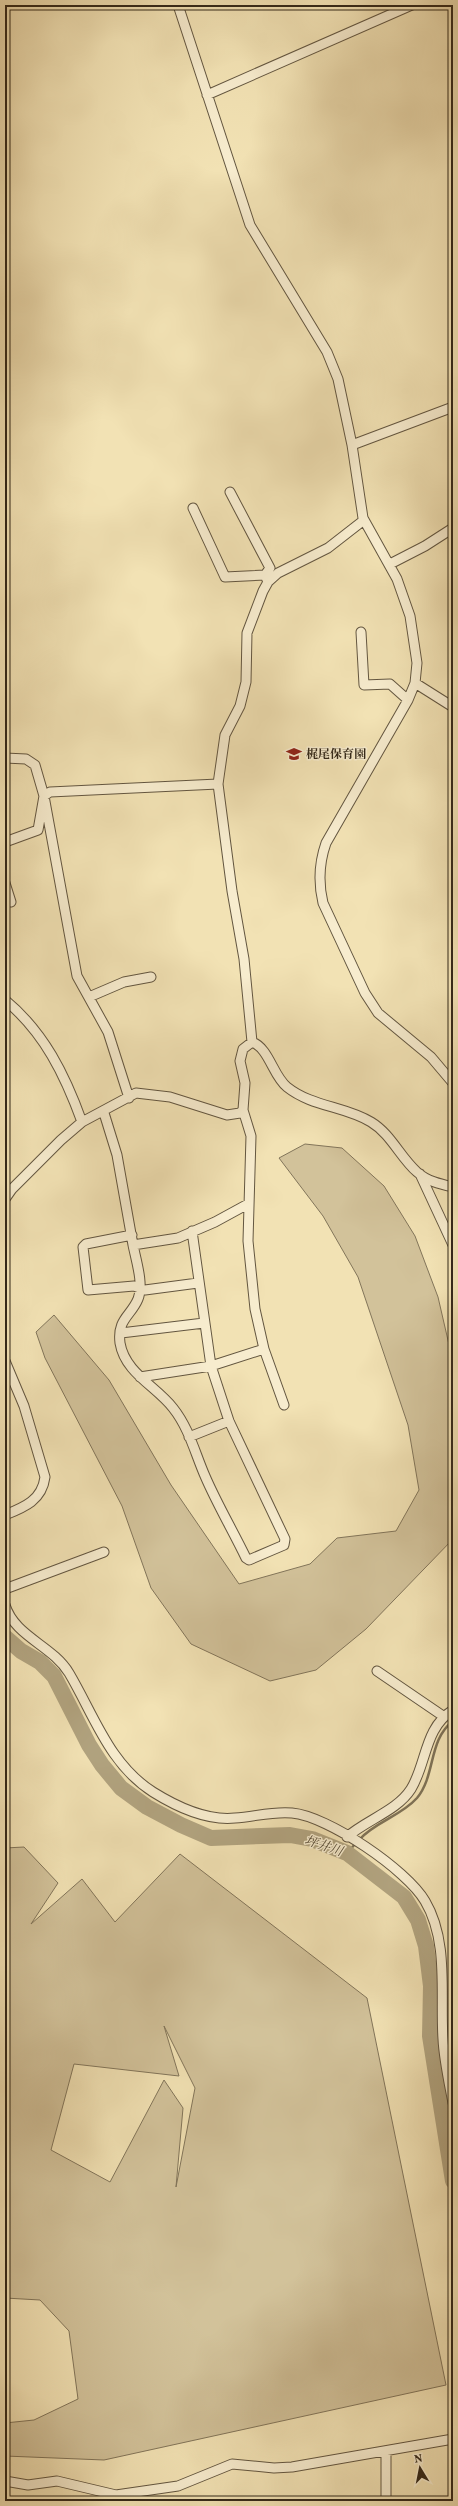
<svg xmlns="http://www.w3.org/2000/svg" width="458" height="2506" font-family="Vollkorn,'Noto Serif JP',serif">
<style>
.green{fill:#d2c29a;stroke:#82755a;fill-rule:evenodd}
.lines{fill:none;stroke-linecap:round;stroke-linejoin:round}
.stream{stroke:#7f7256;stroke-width:2.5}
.river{stroke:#b1a37f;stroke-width:16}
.minor-casing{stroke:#635640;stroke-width:11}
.minor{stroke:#f7ecce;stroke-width:9}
.labels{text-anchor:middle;stroke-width:3;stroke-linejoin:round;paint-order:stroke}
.poi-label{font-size:12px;font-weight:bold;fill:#332819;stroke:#f7ecce;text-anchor:start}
.water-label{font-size:13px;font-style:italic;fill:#594d38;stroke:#f7ecce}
</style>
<rect width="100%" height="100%" fill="#f2e2b4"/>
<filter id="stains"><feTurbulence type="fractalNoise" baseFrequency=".005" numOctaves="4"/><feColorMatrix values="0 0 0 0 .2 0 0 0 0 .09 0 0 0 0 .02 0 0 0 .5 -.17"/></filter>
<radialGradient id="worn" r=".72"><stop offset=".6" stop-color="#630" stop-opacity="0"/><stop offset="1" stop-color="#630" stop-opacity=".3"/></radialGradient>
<path class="green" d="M 305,1144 L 342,1148 L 384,1186 L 415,1236 L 438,1297 L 453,1362 L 453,1539 L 366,1629 L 316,1670 L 270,1681 L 191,1644 L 151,1588 L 122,1506 L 45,1358 L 36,1332 L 54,1315 L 109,1380 L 171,1485 L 239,1584 L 310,1564 L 337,1538 L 396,1531 L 419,1490 L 408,1425 L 358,1277 L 323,1216 L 279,1158 Z
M 24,1847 L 58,1883 L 31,1924 L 82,1879 L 115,1922 L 180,1854 L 367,1998 L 446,2385 L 104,2460 L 5,2456 L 5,2423 L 34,2420 L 78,2399 L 69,2331 L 40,2300 L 5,2298 L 5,1848 ZM 164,2026 L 195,2088 L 176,2187 L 183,2108 L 164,2080 L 110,2182 L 51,2150 L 74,2064 L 179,2076 Z"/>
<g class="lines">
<path class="stream" d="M 360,1839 C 375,1822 401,1816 417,1798 C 436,1775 428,1740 453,1721
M 347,1853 L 356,1843"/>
<path class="river" d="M 5,1637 L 21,1651 L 40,1662 L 54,1676 L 89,1745 L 102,1765 L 121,1788 L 147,1807 L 181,1825 L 211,1838 L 290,1835 L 312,1839 L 347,1853 L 404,1897 L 418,1920 L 426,1946 L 431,1986 L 430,2036 L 453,2181"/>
<g class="minor-casing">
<path id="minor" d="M 178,5 L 250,225 L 327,352 L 338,379 L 352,445 L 363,518 L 397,579 L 410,616 L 417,663 L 415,683 L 408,700 L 326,843 C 319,863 318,882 323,903 L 365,993 L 378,1013 L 431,1057 L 453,1083
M 207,95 L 412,5
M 352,445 L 453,407
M 230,492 L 270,568 L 265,575
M 193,508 L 225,577 L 265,575 L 268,582
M 390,564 L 425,546 L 453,528
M 361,632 L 364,685 L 390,684 L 408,700
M 415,683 L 453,707
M 5,758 L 26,759 L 35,765 L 44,796 L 77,976 L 108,1032 L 129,1098
M 218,784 L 232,891 L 244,959 L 252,1042
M 5,842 L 38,830 L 44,796 L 50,792 L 218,784 L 225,735 L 240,706 L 246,682 L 247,633 L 263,591 L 268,582 L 278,573 L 328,548 L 364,520
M 5,883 L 11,902
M 89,997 L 124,982 L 151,977
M 5,1000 C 44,1032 65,1075 82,1122
M 104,1113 L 117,1155 L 133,1245 L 178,1238 L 215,1222 L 248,1204
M 420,1174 L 453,1245
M 5,1199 L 12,1189 L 61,1140 L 82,1122 L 136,1093 L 170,1097 L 227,1115 L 240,1113 L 243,1110
M 132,1235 L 86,1244 L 83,1247 L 88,1290 L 134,1286 L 145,1290 L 198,1283
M 133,1245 C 136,1260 144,1285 138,1299 C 131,1316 117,1319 120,1343 C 125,1373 156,1386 173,1408 C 189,1428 195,1453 205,1476 C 217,1504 233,1531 246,1558 L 249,1560 L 284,1545 L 285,1539 L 229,1421 L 211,1366 L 192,1231
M 121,1333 L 204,1323
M 5,1361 L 24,1406 L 45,1477 C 42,1500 25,1507 5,1515
M 140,1377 L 211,1366 L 264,1349
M 284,1405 L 264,1349 L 255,1309 L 248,1241 L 251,1136 L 243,1110 L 245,1083 L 240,1061 L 243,1049 L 252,1042 C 269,1048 273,1076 287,1087 C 312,1107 345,1106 371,1122 C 391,1134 400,1157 417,1172 C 427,1181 440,1184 453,1187
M 189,1437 L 229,1421
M 5,1589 L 104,1552
M 5,1605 C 15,1637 52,1645 69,1673 C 94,1715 109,1764 153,1792 C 177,1807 206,1821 235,1818 C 254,1817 272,1811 292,1813 C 328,1816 407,1870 425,1901 C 449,1941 440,1995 443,2039 C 444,2060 449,2082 453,2103
M 377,1671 L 443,1716
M 347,1837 C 366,1820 397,1811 411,1789 C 427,1763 424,1728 453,1710
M 386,2452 L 386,2501
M 5,2481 L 28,2485 L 57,2481 L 116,2495 L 178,2486 L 232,2464 L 274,2468 L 292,2467 L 453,2439"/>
</g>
<use href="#minor" class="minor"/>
</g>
<defs>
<g id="school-bare" transform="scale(1.2)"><path d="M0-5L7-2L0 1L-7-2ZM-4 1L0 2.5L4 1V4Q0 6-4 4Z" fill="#8f2418" stroke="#f7ecce" stroke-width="2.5" paint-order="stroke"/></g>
</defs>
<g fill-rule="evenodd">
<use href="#school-bare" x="294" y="754"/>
</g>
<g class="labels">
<g class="poi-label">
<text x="306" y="758">梶尾保育園</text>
</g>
<g class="water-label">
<text transform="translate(324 1845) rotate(19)" y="5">坪井川</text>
</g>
</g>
<rect width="458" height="2506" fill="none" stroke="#f2e2b4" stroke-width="20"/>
<rect x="6" y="6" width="446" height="2494" fill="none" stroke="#332819" stroke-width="2"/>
<rect x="10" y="10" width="438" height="2486" fill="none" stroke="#332819"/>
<g transform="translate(420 2468) rotate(350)" stroke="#f7ecce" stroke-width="3" paint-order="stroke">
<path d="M0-3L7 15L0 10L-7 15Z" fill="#332819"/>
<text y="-6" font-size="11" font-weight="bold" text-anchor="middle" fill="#332819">N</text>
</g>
<rect width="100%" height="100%" filter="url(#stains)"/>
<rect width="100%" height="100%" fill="url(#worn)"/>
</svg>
